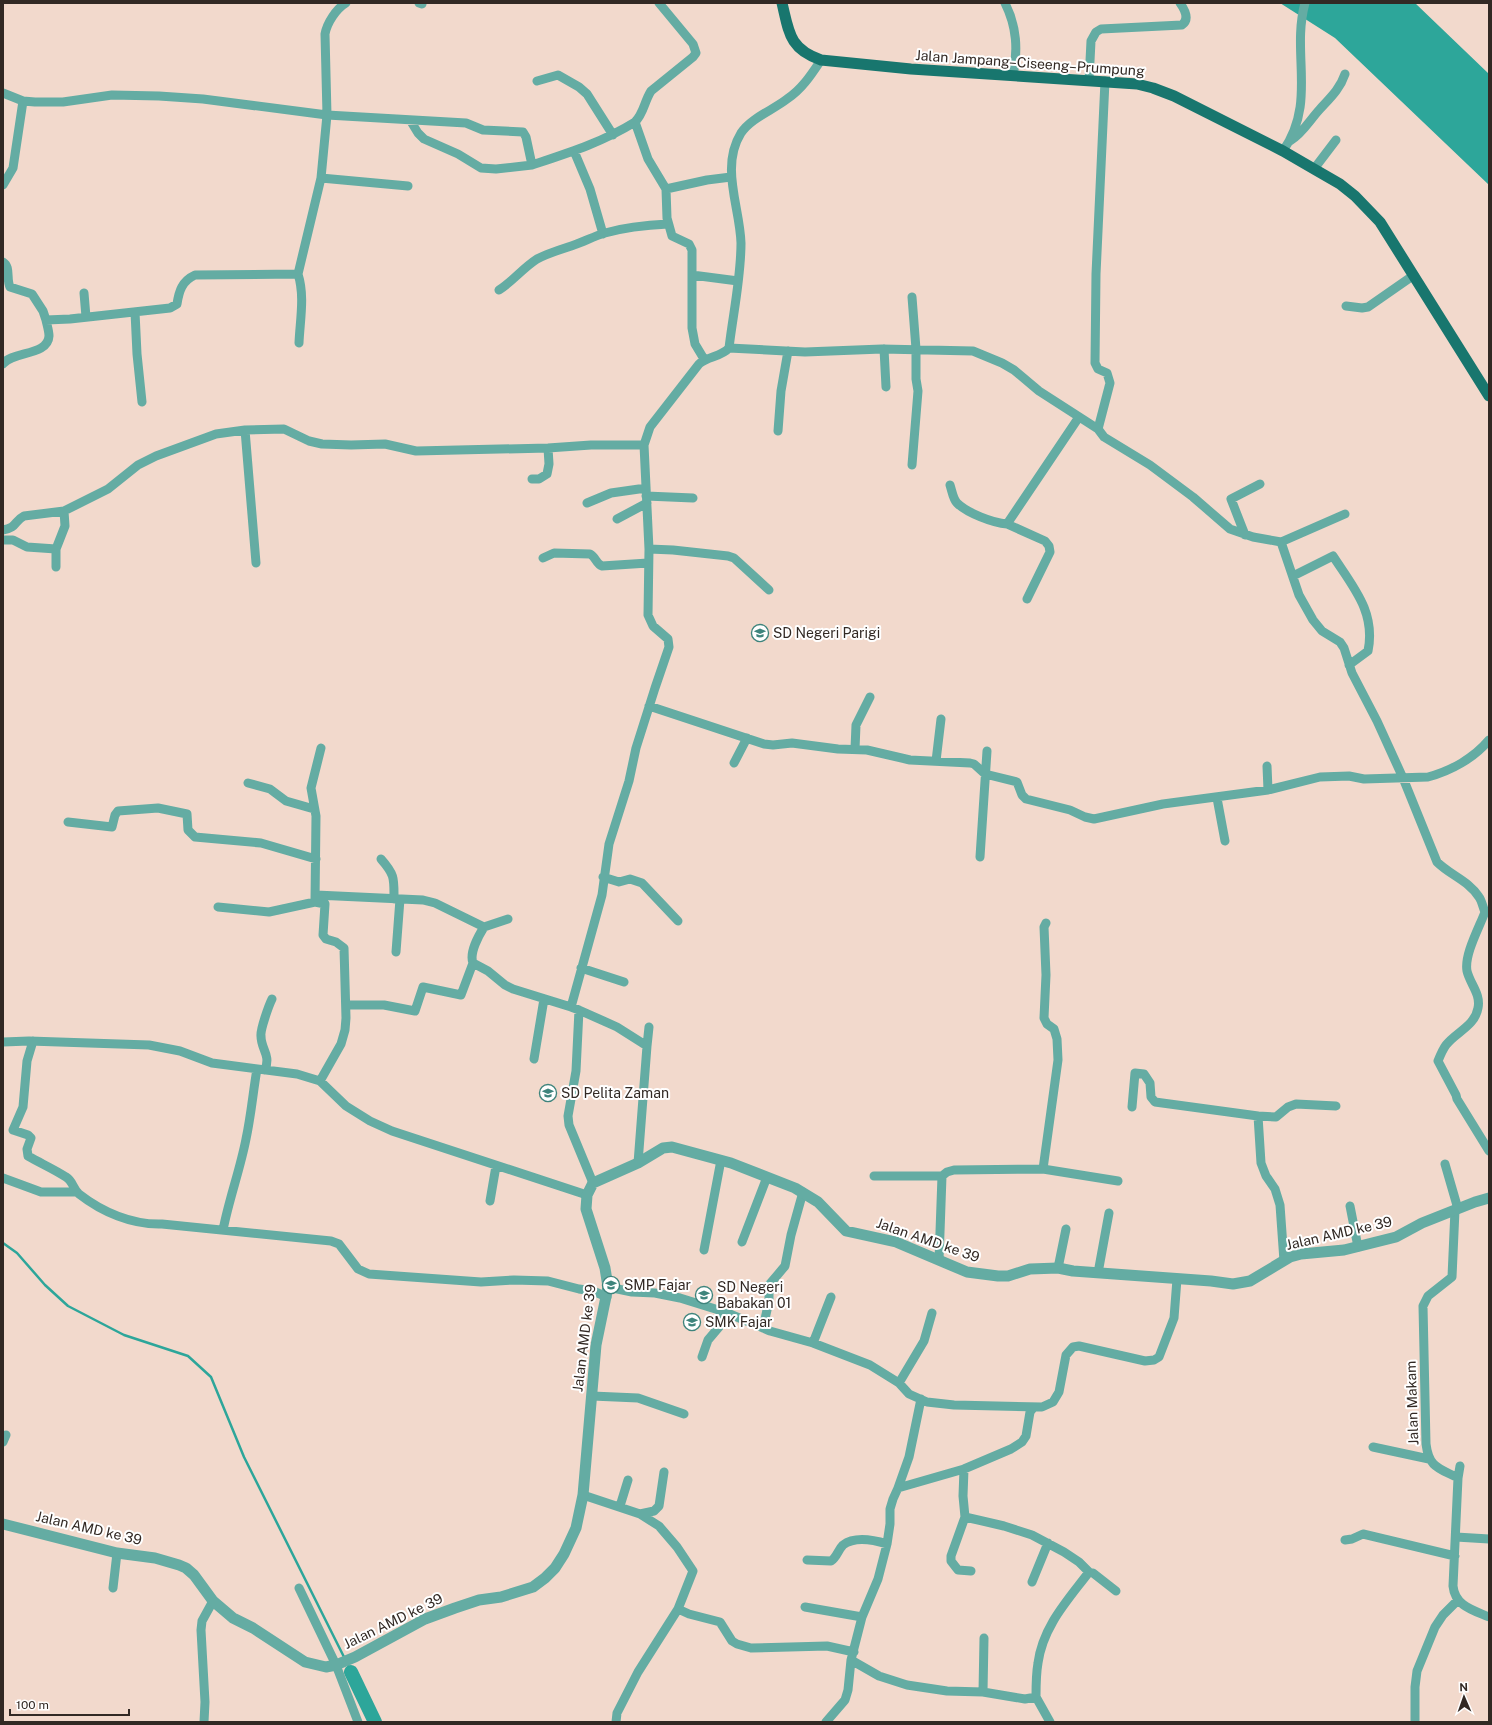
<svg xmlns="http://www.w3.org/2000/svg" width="1492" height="1725" font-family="'Public Sans',sans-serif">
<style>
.water{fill:#2da69a}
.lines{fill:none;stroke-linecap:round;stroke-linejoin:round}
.stream{stroke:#2da69a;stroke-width:2.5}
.river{stroke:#2da69a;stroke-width:14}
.minor{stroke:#64aca3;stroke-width:9}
.tertiary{stroke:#64aca3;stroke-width:11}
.primary{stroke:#18766e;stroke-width:11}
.labels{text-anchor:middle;stroke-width:4;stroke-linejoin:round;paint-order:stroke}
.street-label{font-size:14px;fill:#322924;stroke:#fff}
.poi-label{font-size:14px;fill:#322924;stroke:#fff;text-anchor:start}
</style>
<rect width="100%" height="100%" fill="#f2d9cc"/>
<path class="water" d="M 1280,3 L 1415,3 L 1489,74 L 1489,185 L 1335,38 Z"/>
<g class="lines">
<path class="stream" d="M 3,1243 L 17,1253 L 45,1285 L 68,1306 L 124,1335 L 188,1356 L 211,1377 L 244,1457 L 345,1659
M 347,1663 L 351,1672"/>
<path class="river" d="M 351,1672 L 375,1722"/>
<path class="minor" d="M 419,3 L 422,4
M 1005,3 C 1017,27 1018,50 1013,76
M 537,81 L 558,75 L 579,87 L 587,94 L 613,135
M 1089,81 L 1091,41 L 1096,32 L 1101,29 L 1182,25 C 1190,19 1185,10 1180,3
M 3,93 L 23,101 L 35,102 L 63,102 L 112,95 L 159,96 L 203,99 L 327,115 L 466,123 L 483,130 L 523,132 L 526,137 L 532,165 C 568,153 603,142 635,122 L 648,159 L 666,189 L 707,180 L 731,177
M 410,120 L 418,133 L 424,139 L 458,154 L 481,168 L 496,169 L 532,165
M 635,122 C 644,113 644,102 651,91 L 693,57 L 696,53 L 693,44 L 659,3
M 1290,141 C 1303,133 1309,121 1320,109 C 1330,98 1340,89 1345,74
M 574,151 L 590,189 L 603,234
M 1283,151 C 1317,102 1291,54 1305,3
M 1314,169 L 1336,140
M 321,178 L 408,186
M 3,185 L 13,168 L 23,101
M 666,189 L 667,218 L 672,236 L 689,244 L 692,250 L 692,328 L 695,344 L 704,359
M 3,262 C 11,267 6,279 10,287 L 32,294 L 43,311 L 46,320
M 298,274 C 305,296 300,320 299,343
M 692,275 L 738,281
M 499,290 C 513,281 523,268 537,259 C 548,253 562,249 574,245 C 584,242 594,236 605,233 C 626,227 646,225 668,224
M 84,293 L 86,317
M 912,297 L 916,349 L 916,379 L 918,391 L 912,465
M 1346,306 L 1362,308 L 1368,307 L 1414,275
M 135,312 L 137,354 L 142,402
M 729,348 L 805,352 L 882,349 L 973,351 L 1002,363 L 1014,370 L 1039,391 L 1098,429 L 1104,437 L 1150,465 L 1193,497 L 1230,529 L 1253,537 L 1281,542 L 1299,595 L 1313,620 L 1322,631 L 1340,642 L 1344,648 L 1352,673 L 1377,721 L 1403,778 L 1437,862 C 1450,875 1469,881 1479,897 C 1482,901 1483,908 1485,912 C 1479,928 1464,955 1467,971 C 1470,984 1481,994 1478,1008 C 1475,1026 1456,1032 1446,1045 C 1443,1049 1440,1056 1438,1061 L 1456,1095 L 1457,1099 L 1489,1151
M 884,349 L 886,387
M 3,364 C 12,351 48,356 49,336 C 49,331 47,325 46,320 L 70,319 L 170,308 L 177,304 C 179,291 182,281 195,275 L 298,274 L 321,178 L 327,115 L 325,34 C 327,23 336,9 346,3
M 1098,429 L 1110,383 L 1107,373 L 1098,369 L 1095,363 L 1096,274 L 1105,81
M 245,430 L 256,563
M 778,431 L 781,391 L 788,351
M 532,479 L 539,479 L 547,474 L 549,464 L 548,448
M 950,485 C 952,491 953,499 957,503 C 967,513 993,523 1007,524
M 646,496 L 693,498
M 587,503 L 611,493 L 646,488
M 617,519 L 647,503
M 3,530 C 17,528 14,521 24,516 L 64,511 L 108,489 L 138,465 L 156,456 L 216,434 L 245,430 L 284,429 L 309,441 L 322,444 L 351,445 L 385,444 L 416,451 L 548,448 L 591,445 L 644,445
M 1245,535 L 1231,499 L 1260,484
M 3,540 L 13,540 L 27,547 L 56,549
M 1281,542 L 1345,514
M 649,549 L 673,550 L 728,556 L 734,558 L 769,590
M 543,558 L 554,553 L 590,554 C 596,557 596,564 602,566 L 648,563
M 56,567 L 56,549 L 65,526 L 64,511
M 1293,576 L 1333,556 C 1353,587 1376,612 1368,651 L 1349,665
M 1027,599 L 1050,552 L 1049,546 L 1045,541 L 1007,524 L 1079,417
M 649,706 L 764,744 L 773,745 L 792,743 L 838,749 L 867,750 L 910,760 L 970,763 L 974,764 L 985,774 L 1017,782 L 1022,795 L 1026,799 L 1070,810 L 1085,817 L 1094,819 L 1163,804 L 1268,790 L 1320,777 L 1349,776 L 1364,779 L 1428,777 C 1451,771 1474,758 1489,740
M 855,749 L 856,725 L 870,697
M 936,761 L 941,719
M 734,763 L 747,738
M 1267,766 L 1268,790
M 248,783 L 270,789 L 286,801 L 314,809
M 1217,798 L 1225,841
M 68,822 L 112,827 L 115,815 L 118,811 L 158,808 L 187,814 L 188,830 L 195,837 L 261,843 L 316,859
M 980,857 L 987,751
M 381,859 C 395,875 394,878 394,899
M 603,877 L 619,882 L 630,879 L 642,883 L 678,921
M 316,895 L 423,900 L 435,903 L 484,927
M 218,907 L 269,912 L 315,902
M 508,919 L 484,927 C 479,935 469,953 473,963 L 488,971 L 505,985 L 513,989 L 571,1007
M 396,952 L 400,899
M 581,968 L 624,982
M 346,1005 L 384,1005 L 415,1011 L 423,987 L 461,995 L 473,963
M 579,1010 L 617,1027 L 647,1046 L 638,1163
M 33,1041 L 27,1061 L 23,1107 L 13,1130 L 28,1135 L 31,1138 L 27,1149 L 28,1156 C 40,1163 54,1169 66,1177 C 73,1181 73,1189 79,1194 C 102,1212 132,1225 162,1224 L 331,1241 L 339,1244 L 358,1269 L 369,1274 L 481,1282 L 514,1280 L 548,1281 L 579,1289 L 593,1291 L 607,1297
M 3,1042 L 29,1041 L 149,1045 L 180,1051 L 212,1063 L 297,1074 L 320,1081 L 346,1106 L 370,1121 L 392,1131 L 587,1195
M 647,1046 L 649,1027
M 534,1059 L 544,999
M 265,1070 C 271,1054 261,1050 261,1036 C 260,1030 269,1005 272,999
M 320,1081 L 341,1044 L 345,1030 L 346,1018 L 344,948 L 336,942 L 326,939 L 323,935 L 325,904 L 315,902 L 316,816 L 311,788 L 321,748
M 1132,1107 L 1135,1073 L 1144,1074 L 1150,1083 L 1151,1097 L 1155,1102 L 1258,1116 L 1261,1163 L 1266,1176 L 1275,1189 L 1280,1205 L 1284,1261
M 1258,1116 L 1276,1117 L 1288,1107 L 1296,1104 L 1336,1106
M 1445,1164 L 1458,1209
M 1043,1169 L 1118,1181
M 874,1176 L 942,1176
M 3,1178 L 41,1192 L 77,1192
M 593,1183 L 569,1125 L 568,1116 L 576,1071 L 579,1010 L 571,1007 L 602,895 L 609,844 L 629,781 L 636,748 L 655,688 L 669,647 L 668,639 L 653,626 L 648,615 L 649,549 L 644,445 L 650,427 L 699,364 C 708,356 721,357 729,348 C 733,314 741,278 741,243 C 740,207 720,167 741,133 C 751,118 773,110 787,99 C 802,89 811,75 821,60
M 490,1201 L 496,1166
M 1350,1206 L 1358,1247
M 1455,1210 L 1452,1277 L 1428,1296 L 1423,1306 L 1426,1444 C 1429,1468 1439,1468 1458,1478 L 1453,1586 C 1455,1606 1473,1610 1489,1617
M 223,1230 C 229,1199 240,1170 246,1139 C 251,1116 253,1092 257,1069
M 742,1242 L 767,1177
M 704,1250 L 721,1160
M 939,1260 L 942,1176 L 947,1172 L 954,1170 L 1043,1169 L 1058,1060 L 1057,1039 L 1054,1029 L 1047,1024 L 1044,1018 L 1046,975 L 1044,927 L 1046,923
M 1058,1268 L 1066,1229
M 1098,1273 L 1109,1213
M 608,1287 L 632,1292 L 655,1293 L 680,1298 L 725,1312 L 770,1331 L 813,1343 L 870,1365 L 899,1383 L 909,1394 L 927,1402 L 954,1405 L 1042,1407 L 1053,1402 L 1059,1392 L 1066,1355 L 1073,1347 L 1079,1346 L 1145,1361 L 1154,1360 L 1159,1357 L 1174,1318 L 1177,1279
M 763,1328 L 769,1301 L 769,1285 L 785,1266 L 791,1235 L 803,1192
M 813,1343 L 831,1297
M 702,1357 L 708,1340 L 719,1327 L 725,1312
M 899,1383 L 924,1341 L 932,1313
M 592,1396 L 638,1398 L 684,1414
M 3,1442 L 6,1435
M 1373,1447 L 1429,1459
M 964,1469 L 963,1496 L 965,1517 L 951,1556 L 951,1561 L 958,1570 L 971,1571
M 1458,1478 L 1460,1466
M 898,1488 L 909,1457 L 921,1399
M 583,1495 L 640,1514 L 659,1526 L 677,1547 L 693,1571 L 678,1609 L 638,1672 L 617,1713 L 616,1722
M 620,1506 L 628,1480
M 640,1514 L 654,1511 L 659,1506 L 664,1472
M 965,1517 L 1004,1526 L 1032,1535 L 1064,1552 L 1079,1562 L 1089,1572 L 1093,1573 L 1116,1591
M 1456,1537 L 1489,1539
M 1345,1540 L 1352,1539 L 1363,1534 L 1455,1556
M 807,1560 L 831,1561 C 837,1557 838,1550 843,1545 C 855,1536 874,1540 887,1544
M 1032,1582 L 1048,1543
M 113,1588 L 117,1553
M 299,1588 L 336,1665 L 358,1722
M 805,1607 L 862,1617
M 678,1609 L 689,1614 L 720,1622 L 732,1641 L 737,1644 L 751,1648 L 827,1646 L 854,1652
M 851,1660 L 879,1676 L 907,1685 L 947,1691 L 983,1692 L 1025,1699 L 1036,1697 C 1036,1686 1036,1674 1038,1663 C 1043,1626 1068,1600 1089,1572
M 983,1692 L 984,1638
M 1036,1697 L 1050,1722
M 204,1722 L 205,1702 L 201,1630 L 202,1621 L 213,1601
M 826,1722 L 845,1700 L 848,1690 L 851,1660 L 862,1617 L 878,1579 L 887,1544 L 890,1524 L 890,1509 L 893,1499 L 898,1488 L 964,1469 L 1011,1449 L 1022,1442 L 1026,1436 L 1030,1412 L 1034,1407
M 1415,1722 L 1415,1687 L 1417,1671 L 1435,1627 L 1443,1615 L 1458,1600"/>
<path class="tertiary" d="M 3,1524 L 117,1553 L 155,1558 L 179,1565 L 186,1568 L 194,1575 L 213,1601 L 233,1618 L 253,1628 L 305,1662 L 326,1667 L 336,1665 L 355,1657 L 425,1619 L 455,1608 L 479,1600 L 501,1597 L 533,1587 L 545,1578 L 555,1568 L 564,1554 L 576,1528 L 583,1495 L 596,1345 L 608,1287 L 605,1268 L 586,1209 L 587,1195 L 593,1183 L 638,1163 L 663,1148 L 672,1147 L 731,1163 L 795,1188 L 818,1202 L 846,1231 L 896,1242 L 967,1272 L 998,1276 L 1008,1276 L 1030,1269 L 1058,1268 L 1073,1271 L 1211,1281 L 1233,1284 L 1250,1281 L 1290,1257 L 1301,1254 L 1344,1250 L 1396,1237 L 1422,1223 L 1475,1202 L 1489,1198"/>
<path class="primary" d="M 782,3 C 789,32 789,49 821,60 L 911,69 L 1137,84 L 1153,88 L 1174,96 L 1283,151 L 1314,169 L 1340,184 L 1355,196 L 1380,222 L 1489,396"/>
</g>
<defs>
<g id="school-ring" transform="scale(0.9)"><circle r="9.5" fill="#fff" stroke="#3e847c" stroke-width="1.5"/><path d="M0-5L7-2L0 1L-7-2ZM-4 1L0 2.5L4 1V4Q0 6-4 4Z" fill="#3e847c"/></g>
</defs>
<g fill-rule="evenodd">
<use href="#school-ring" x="760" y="633"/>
<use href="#school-ring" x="548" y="1093"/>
<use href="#school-ring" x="611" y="1285"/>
<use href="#school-ring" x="704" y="1295"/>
<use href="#school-ring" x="692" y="1322"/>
</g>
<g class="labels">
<g class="street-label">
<text transform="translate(1030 63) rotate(4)" y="5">Jalan Jampang–Ciseeng–Prumpung</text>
<text transform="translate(1339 1233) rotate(-13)" y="5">Jalan AMD ke 39</text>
<text transform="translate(928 1240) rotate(19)" y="5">Jalan AMD ke 39</text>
<text transform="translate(584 1338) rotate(-83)" y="5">Jalan AMD ke 39</text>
<text transform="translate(1412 1403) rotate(-92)" y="5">Jalan Makam</text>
<text transform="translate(89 1528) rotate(13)" y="5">Jalan AMD ke 39</text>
<text transform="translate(393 1621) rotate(-26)" y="5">Jalan AMD ke 39</text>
</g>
<g class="poi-label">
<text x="773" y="638">SD Negeri Parigi</text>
<text x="561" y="1098">SD Pelita Zaman</text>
<text x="624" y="1290">SMP Fajar</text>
<text x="717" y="1292">SD Negeri<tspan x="717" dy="16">Babakan 01</tspan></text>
<text x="705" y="1327">SMK Fajar</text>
</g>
</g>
<rect width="1492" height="1725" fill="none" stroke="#322924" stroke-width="8"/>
<g transform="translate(1464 1697) rotate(358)" stroke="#ffffff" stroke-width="3" paint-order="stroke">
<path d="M0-3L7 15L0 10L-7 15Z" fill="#322924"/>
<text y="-6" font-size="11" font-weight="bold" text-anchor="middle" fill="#322924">N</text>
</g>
<path d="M10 1709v6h119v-6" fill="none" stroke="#322924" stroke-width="2"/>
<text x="16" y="1709" font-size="12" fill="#322924" stroke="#ffffff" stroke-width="3" paint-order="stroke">100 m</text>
</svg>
